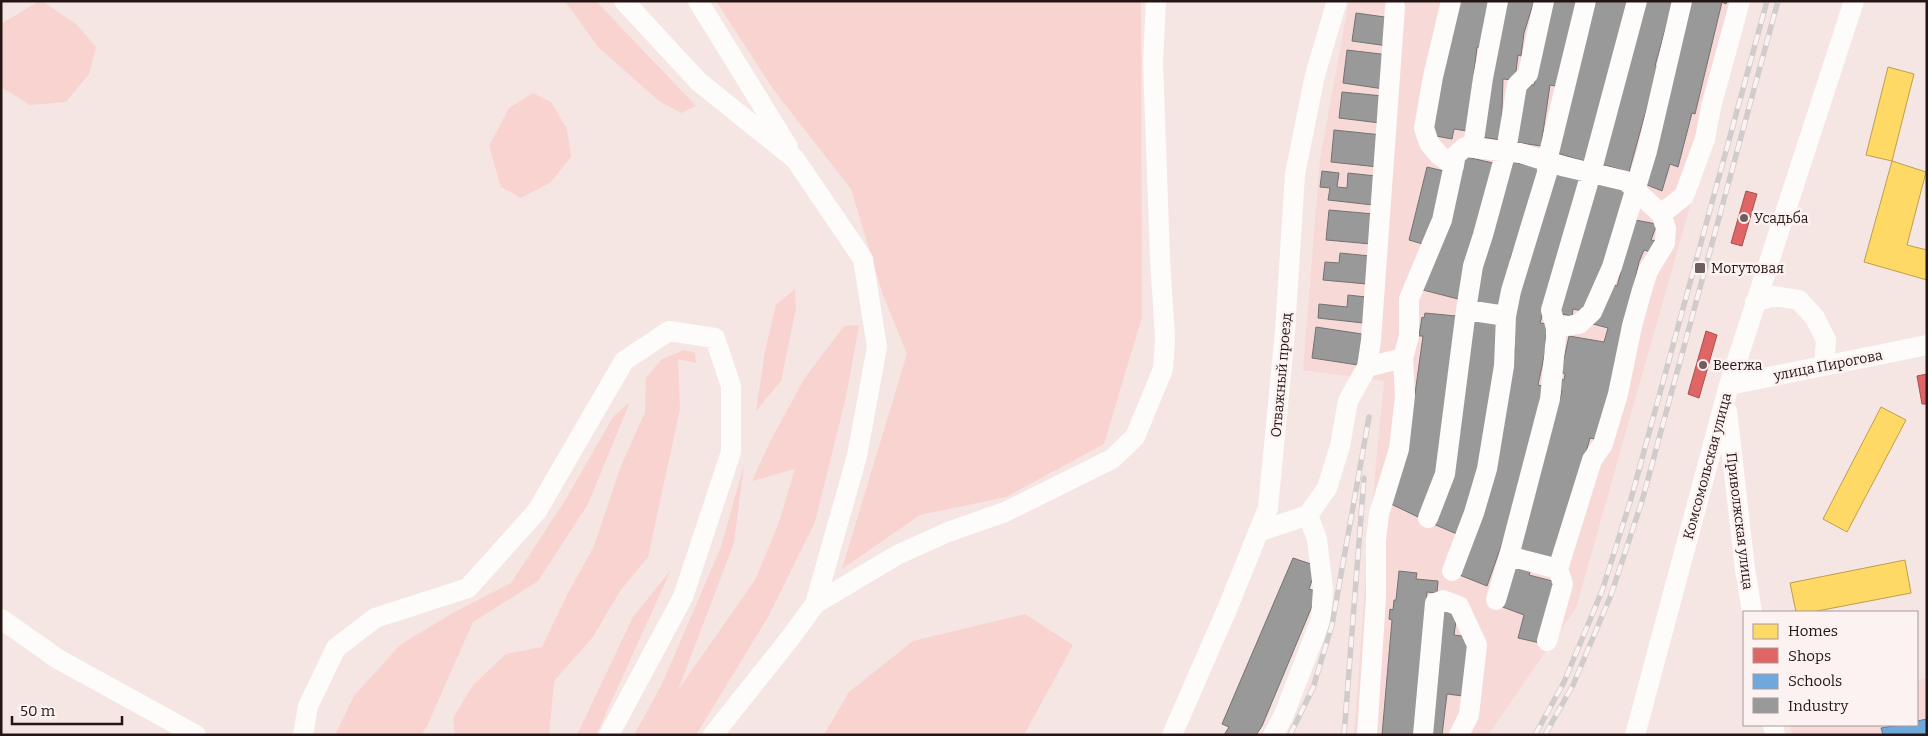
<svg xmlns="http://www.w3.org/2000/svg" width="1928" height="736" font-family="Bitter,serif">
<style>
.built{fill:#f7d9d7}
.green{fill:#f8d3d0}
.homes{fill:#ffd966;stroke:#be9e4e}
.shops{fill:#e06666;stroke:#a84e4e}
.schools{fill:#6fa8dc;stroke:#597ca0}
.industry{fill:#999;stroke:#767271}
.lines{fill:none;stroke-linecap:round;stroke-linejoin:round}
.minor{stroke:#fefbfb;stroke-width:20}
.rail-casing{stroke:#d0cccb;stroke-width:5.5}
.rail{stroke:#fbf2f1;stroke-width:4;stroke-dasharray:11;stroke-linecap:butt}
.poi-dot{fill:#6e5f5d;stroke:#fbf2f1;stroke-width:2}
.labels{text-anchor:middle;stroke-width:5;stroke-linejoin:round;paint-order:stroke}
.poi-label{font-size:14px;fill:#251615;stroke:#fbf2f1;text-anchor:start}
.street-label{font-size:14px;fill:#251615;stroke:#fbf2f1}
</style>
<rect width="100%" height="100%" fill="#f5e6e4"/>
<path class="built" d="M 1349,1 L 1745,1 L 1705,153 L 1576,608 L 1488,735 L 1354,735 L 1368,547 L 1384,381 L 1303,370 L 1320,159 Z
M 1927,678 L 1927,735 L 1792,735 L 1790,725 L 1917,725 L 1917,680 Z"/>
<path class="green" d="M 39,1 L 42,1 L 76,24 L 96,47 L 89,74 L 66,102 L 30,105 L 1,87 L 1,24 Z
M 565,1 L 596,1 L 696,106 L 681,113 L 659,101 L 598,47 Z
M 716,1 L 1141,1 L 1142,317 L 1104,444 L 1006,497 L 920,515 L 842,569 L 907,354 L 883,295 L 851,189 L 773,89 Z
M 533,93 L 551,102 L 567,129 L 571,157 L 551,182 L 521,198 L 501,187 L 489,146 L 509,108 Z
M 795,289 L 796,308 L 781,381 L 756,411 L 765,351 L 776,305 Z
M 859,325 L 846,397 L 815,522 L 768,617 L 696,735 L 634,735 L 662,684 L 721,547 L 744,465 L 734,543 L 678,690 L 755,580 L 778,525 L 795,469 L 752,481 L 771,440 L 804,379 L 844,326 Z
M 684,350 L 695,353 L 696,363 L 678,359 L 680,409 L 648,557 L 620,591 L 593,637 L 554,681 L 549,735 L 455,735 L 453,718 L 473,685 L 506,654 L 542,647 L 567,595 L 594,546 L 621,466 L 645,412 L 646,378 L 662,359 Z
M 630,402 L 588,504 L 538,581 L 473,622 L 427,726 L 421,735 L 335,735 L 354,696 L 400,645 L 451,614 L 511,583 L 566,499 L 613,417 Z
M 671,570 L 596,735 L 577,735 L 633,617 Z
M 1025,614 L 1073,645 L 1024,735 L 824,735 L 849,692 L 913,641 Z"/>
<path class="homes" d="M 1888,67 L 1914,74 L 1892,161 L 1866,155 Z
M 1892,161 L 1926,172 L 1907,245 L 1927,250 L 1927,280 L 1864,262 Z
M 1881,407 L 1906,420 L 1847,532 L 1823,519 Z
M 1905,560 L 1911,593 L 1812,612 L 1796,612 L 1790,583 Z"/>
<path class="shops" d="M 1746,191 L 1757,194 L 1742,246 L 1731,243 Z
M 1706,331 L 1717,335 L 1699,398 L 1688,394 Z
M 1927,374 L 1927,404 L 1922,404 L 1917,376 Z"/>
<path class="schools" d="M 1927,719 L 1927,735 L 1883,735 L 1881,728 L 1899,725 L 1917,725 L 1917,721 Z"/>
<path class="industry" d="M 1458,1 L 1492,1 L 1483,47 L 1477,47 L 1467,131 L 1454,129 L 1452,139 L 1431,135 Z
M 1501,1 L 1534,1 L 1524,33 L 1521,56 L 1518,55 L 1515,80 L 1503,79 L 1501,140 L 1482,137 Z
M 1549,1 L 1579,1 L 1561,87 L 1550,85 L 1541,146 L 1514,142 L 1524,84 L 1534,85 Z
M 1596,1 L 1630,1 L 1587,162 L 1557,153 Z
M 1643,1 L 1673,1 L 1655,66 L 1658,67 L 1629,172 L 1601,164 Z
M 1689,1 L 1727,1 L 1726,4 L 1722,2 L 1695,114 L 1692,113 L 1678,167 L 1670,164 L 1662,191 L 1640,182 Z
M 1356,13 L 1392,18 L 1388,46 L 1352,41 Z
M 1347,50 L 1389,55 L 1384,89 L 1343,83 Z
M 1342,92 L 1383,96 L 1380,123 L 1339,118 Z
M 1334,130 L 1382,135 L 1378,167 L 1331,162 Z
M 1462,156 L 1493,163 L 1458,299 L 1423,290 Z
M 1513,162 L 1543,169 L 1510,259 L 1513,260 L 1499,309 L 1471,302 Z
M 1427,167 L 1444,171 L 1426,245 L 1409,240 Z
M 1322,171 L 1339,173 L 1337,187 L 1347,188 L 1348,173 L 1376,176 L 1373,205 L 1328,200 L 1330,188 L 1320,187 Z
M 1555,172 L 1583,179 L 1540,323 L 1548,324 L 1545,342 L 1547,343 L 1538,385 L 1542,386 L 1536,426 L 1511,518 L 1487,586 L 1457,574 L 1514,356 L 1515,347 L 1512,346 L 1516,292 Z
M 1597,181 L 1628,188 L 1605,267 L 1587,312 L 1573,309 L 1572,316 L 1557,313 Z
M 1329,210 L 1374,214 L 1371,244 L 1326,240 Z
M 1635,220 L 1657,224 L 1651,240 L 1657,241 L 1653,253 L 1644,250 L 1639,262 L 1599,440 L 1590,438 L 1556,559 L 1516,548 L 1545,452 L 1562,391 L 1557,390 L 1560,379 L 1564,380 L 1565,374 L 1561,372 L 1569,336 L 1604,342 L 1608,328 L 1593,324 L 1609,284 L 1617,286 Z
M 1340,253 L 1370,256 L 1367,284 L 1323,280 L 1325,262 L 1339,263 Z
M 1348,295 L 1366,297 L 1363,323 L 1318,318 L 1319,304 L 1347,307 Z
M 1425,313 L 1456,316 L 1439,461 L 1432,487 L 1418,517 L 1391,504 L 1414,401 L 1423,336 L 1419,336 L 1422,317 L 1424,318 Z
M 1470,320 L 1502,324 L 1475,489 L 1457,534 L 1431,523 Z
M 1316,327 L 1362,334 L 1358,365 L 1312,358 Z
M 1293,558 L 1317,566 L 1309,589 L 1318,592 L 1262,726 L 1256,735 L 1224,735 L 1229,727 L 1222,724 Z
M 1516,564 L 1531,569 L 1529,575 L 1556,582 L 1540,643 L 1518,638 L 1524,615 L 1500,606 Z
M 1399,571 L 1417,573 L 1416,579 L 1438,581 L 1437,593 L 1427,592 L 1417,735 L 1382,735 L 1392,620 L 1389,619 L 1390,609 L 1393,610 L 1394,600 L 1396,600 Z
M 1440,610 L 1457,614 L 1454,635 L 1470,637 L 1463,696 L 1447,694 L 1442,735 L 1428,735 Z"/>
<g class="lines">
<path class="minor" d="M 624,1 L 699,82 L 795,159 L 863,259 L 877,347 L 857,456 L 815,604
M 698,1 L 788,147
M 1451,1 L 1433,77 L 1424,128 L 1429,143 L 1439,155 L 1454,166
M 1473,147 L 1483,78 L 1498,1
M 1661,214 L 1684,196 L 1705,139 L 1711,107 L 1740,1
M 1755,302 L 1774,296 L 1799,300 L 1815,318 L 1826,340 L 1824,366
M 1466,310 L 1473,266 L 1483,235 L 1506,151 L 1517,85 L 1528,74 L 1544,1
M 1556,328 L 1579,324 L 1592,312 L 1612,267 L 1647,151 L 1682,1
M 1367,367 L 1403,358 L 1409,336 L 1409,299 L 1442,220 L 1456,155 L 1465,147 L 1520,153 L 1562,166 L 1626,181 L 1661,214 L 1666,228 L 1665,243 L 1648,271 L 1642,290 L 1632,326 L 1618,394 L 1603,444 L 1592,460 L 1558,569 L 1509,556 L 1496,600
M 1729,385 L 1927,345
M 1727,411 L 1745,569 L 1752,612
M 1428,518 L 1445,474 L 1466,310 L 1506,316
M 1258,532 L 1308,515 L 1327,488 L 1340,446 L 1348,401 L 1367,367 L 1371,340 L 1395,7
M 1509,556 L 1550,399 L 1556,337 L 1556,328 L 1551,310 L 1591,173 L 1637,1
M 1452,571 L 1474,513 L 1487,469 L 1504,366 L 1506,316 L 1511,291 L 1547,173 L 1547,161 L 1586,1
M 1,619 L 58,659 L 196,735
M 1547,641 L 1563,584 L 1558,569
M 1773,725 L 1775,735
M 303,735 L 308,706 L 336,648 L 375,618 L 468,588 L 537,511 L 624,361 L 669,331 L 715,338 L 731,386 L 731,452 L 683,597 L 609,735
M 713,735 L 791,637 L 815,604 L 897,555 L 948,532 L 1005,512 L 1112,459 L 1135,437 L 1163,369 L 1165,338 L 1160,258 L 1153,62 L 1156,1
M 1172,735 L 1228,607 L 1268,508 L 1285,331 L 1295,174 L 1315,75 L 1337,1
M 1273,735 L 1283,717 L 1321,619 L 1323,589 L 1317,539 L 1308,515
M 1367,735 L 1376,598 L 1376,540 L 1379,514 L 1399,449 L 1405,396 L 1403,358
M 1423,735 L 1435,603 L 1443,600 L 1459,606 L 1477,645 L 1469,715 L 1459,735
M 1635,735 L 1729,385 L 1854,1"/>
<g class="rail-casing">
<path id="rail" d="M 1290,735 L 1313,688 L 1332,625 L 1369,417
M 1344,735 L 1364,478
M 1535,735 L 1564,682 L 1602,591 L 1631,499 L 1767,1
M 1545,735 L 1573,685 L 1611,595 L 1642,501 L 1778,1"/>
</g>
<use href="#rail" class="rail"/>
</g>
<g class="poi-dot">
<circle cx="1744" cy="218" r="5"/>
<rect x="1694" y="262" width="12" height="12" rx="2.5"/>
<circle cx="1703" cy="365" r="5"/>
</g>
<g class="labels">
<g class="poi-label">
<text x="1754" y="223">Усадьба</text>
<text x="1711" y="273">Могутовая</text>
<text x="1713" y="370">Beerжа</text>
</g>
<g class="street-label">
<text transform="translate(1828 365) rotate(-11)" y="5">улица Пирогова</text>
<text transform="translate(1281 375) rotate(-85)" y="5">Отважный проезд</text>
<text transform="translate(1707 466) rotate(-75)" y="5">Комсомольская улица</text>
<text transform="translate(1740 521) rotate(83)" y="5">Приволжская улица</text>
</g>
</g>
<rect width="1928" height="736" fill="none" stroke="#251615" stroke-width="5"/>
<rect x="1743" y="611" width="175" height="115" fill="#fbf2f1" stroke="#a59a99"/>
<rect x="1753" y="624" width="25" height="15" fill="#ffd966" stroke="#a59a99"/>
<text x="1788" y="636" font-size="15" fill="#251615">Homes</text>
<rect x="1753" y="648" width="25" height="15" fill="#e06666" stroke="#a59a99"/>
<text x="1788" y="661" font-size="15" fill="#251615">Shops</text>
<rect x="1753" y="674" width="25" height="15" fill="#6fa8dc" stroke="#a59a99"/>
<text x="1788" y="686" font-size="15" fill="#251615">Schools</text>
<rect x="1753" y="698" width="25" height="15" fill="#999999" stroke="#a59a99"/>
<text x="1788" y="711" font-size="15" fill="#251615">Industry</text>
<path d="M12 716v8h110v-8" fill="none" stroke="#251615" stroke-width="2.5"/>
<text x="20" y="716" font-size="15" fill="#251615" stroke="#fbf2f1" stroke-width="4" paint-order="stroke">50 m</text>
</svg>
